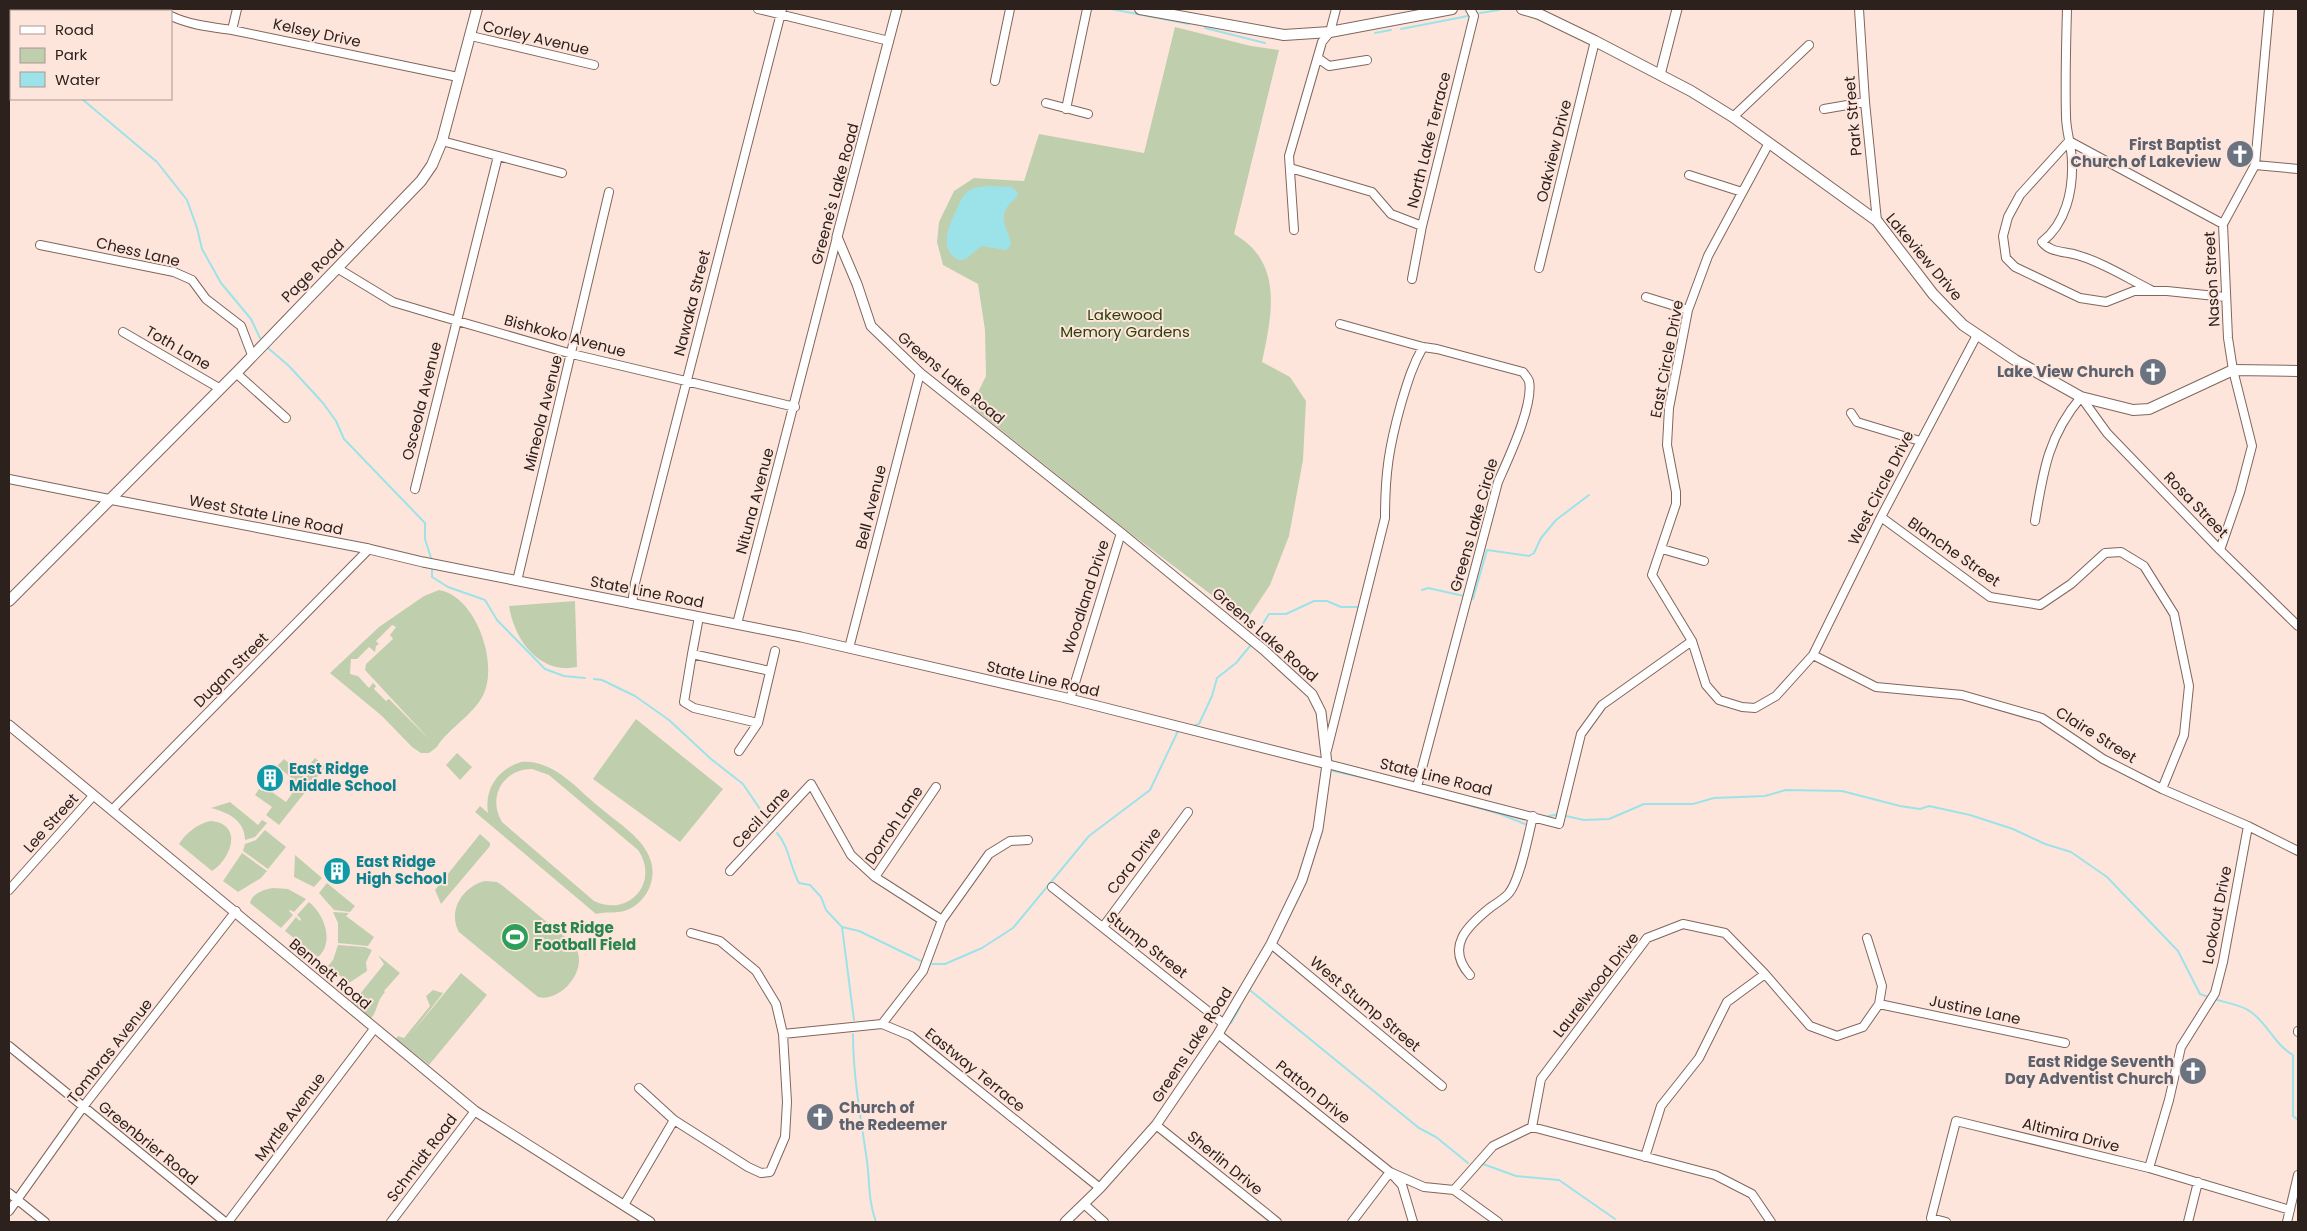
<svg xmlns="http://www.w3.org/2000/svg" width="2307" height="1231" font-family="Poppins,sans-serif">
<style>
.green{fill:#bfcfae;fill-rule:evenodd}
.water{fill:#9ce3e9}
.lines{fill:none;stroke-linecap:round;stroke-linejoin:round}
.stream{stroke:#9ce3e9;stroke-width:2}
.minor-casing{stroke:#80665c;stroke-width:10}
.tertiary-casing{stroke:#80665c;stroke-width:11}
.secondary-casing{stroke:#80665c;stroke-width:12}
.minor{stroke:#fff;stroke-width:8}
.tertiary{stroke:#fff;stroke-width:9}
.secondary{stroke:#fff;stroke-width:10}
.labels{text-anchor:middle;stroke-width:4;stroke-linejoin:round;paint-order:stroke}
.street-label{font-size:15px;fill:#2c211d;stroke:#fee5dc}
.worship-label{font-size:15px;font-weight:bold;fill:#5b616d;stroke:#fee5dc;text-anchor:end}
.park-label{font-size:15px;fill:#2b3f08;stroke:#fee5dc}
.culture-label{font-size:15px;font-weight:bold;fill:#0d838f;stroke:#fee5dc;text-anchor:start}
.leisure-label{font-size:15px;font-weight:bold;fill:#27864d;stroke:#fee5dc;text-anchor:start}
</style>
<rect width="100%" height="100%" fill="#fee5dc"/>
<path class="green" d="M 1175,27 L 1251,46 L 1279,50 L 1234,234 C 1284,262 1272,315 1262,362 L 1290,377 L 1306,401 L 1303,460 L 1289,536 L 1270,585 L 1246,621 L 1130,533 L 971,406 L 986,376 L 985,330 L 978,284 L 943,265 L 937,242 L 939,222 L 954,191 L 974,178 L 1024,181 L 1039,134 L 1144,153 Z
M 439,590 C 477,596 501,668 481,699 C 470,717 446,731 437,747 L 429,753 L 421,753 L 412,747 L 382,716 L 330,673 L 379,627 L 424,596 ZM 392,625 L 396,627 L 390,635 L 393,639 L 366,664 L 365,670 L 430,740 L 389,699 L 386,701 L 374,689 L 376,686 L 373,683 L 369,688 L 358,676 L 350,674 L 351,659 L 357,659 L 369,647 L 375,652 L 376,646 L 379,644 L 376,641 Z
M 575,601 L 577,667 C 539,675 514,639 509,606 Z
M 636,719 L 723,789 L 680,842 L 593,779 Z
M 457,753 L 472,767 L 460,780 L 446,765 Z
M 284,759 L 302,774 L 315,758 L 325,767 L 279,825 L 266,815 L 272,807 L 255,795 L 259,789 L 262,791 L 265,787 L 286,802 L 299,784 L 277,766 Z
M 521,762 C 553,759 576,788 598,806 C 621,826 661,847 651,883 C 648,893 642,901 633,907 C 619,916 609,910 596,914 L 475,812 L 480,806 L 488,813 C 484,789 498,769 521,762 ZM 532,769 L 549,775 L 638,850 C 660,882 629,918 594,901 L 502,822 C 487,797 503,769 532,769 Z
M 230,802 L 258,825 L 262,820 L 267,823 L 255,837 L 245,840 C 245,820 227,812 211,808 Z
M 211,821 C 244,824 231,859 212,871 L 179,844 C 186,833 198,823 211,821 Z
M 265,830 L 286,847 L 268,869 L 243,851 L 245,844 L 256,840 Z
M 480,834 L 490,843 L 490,846 L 441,904 L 435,890 Z
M 242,853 L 267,871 L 261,878 L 238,892 L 223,881 Z
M 295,855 L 322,878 L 314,887 L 294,877 Z
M 485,881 L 497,882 L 503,886 L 571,942 C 575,947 579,952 579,959 C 580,979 557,1002 538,997 L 459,932 C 447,911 463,886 485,881 Z
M 327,883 L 355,906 L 350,912 L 334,910 L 319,893 Z
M 274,888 L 288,889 L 306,899 L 294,912 L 290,910 L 289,911 L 293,915 L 281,928 L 250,903 C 252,893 265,889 274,888 Z
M 309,902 C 324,914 335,942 318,957 L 285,931 L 296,917 L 300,921 L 301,919 L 297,915 Z
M 333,912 L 349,913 L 346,916 L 374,937 L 368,946 L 338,943 L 338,923 Z
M 338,945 L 365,947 L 372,950 L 366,962 L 367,971 L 349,983 L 328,966 L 333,960 Z
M 378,955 L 400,973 L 384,991 L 385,992 C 376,1002 377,1013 371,1018 L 351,1002 L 352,997 L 356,999 L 384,964 Z
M 461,973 L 487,995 L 429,1065 L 396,1039 L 398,1036 L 404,1038 L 430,1006 L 426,996 L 433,990 L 443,993 L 411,1034 Z"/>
<path class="water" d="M 987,186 L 1012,187 L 1018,193 C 1016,201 1009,202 1006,209 C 999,222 1010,233 1011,245 L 1006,250 L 981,246 L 966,259 L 959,260 C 940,251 947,230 954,215 C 959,206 960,198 968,191 C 974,187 981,187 987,186 Z"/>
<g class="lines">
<path class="stream" d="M 1111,9 L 1189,24
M 1480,13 L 1499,10
M 1205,28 L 1265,43
M 1401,29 L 1468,16
M 1375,33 L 1391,30
M 9,44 L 11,45
M 82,99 L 157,162 L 187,200 L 197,228 L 202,249 L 221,283 L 251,319 L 260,338
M 268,348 L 289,366 L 323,403 L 336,421 L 344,439 L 425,523 L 425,539 L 431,558
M 432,570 L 432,577 L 448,587 L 485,600 L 497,620 L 545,669 L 564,676 L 585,678
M 1422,590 L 1428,588 L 1464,596
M 1473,599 L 1487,550 L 1529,556 L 1534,553 L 1541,538 L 1556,520 L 1589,495
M 1256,635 L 1269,614 L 1286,614 L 1314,601 L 1327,601 L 1341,607 L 1358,607
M 594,679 L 602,680 L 635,696 L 669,720 L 711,759 L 743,784 L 768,821
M 1195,725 L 1199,724 L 1212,696 L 1217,678 L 1236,663 L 1250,646
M 1333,771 L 1365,778
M 1437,796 L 1500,814 L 1525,824
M 1566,816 L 1584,820 L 1609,819 L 1644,804 L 1693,804 L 1714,798 L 1765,796 L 1786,790 L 1842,791 L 1900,806 L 1920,809 L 1929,806 L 1970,815 L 2013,829 L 2045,844 L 2071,852 L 2107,877 L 2178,951 L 2200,994 L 2206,996
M 1545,817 L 1559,814
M 777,833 C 789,846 790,867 799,883 L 810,885 L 821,897 L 826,910 L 842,927 L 854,1020
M 842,927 L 859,931 L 921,961
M 932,964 L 945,964 L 982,948 L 1013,928 L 1089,836 L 1150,790 L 1178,731
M 1151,970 L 1202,1011
M 1251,991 L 1419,1128 L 1436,1137 L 1468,1163
M 2217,1000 C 2228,1003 2242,1005 2251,1012 C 2268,1024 2274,1044 2293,1055 L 2293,1116 L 2298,1120
M 1231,1023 L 1240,1007
M 853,1034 C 853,1077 861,1119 867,1161 C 870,1184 868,1200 876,1222
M 1483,1164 L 1516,1176 L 1559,1180 L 1615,1219"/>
<g class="minor-casing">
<path id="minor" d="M 158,9 L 163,11
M 758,9 L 889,41
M 1859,9 L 1865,102 L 1877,221
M 2067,9 C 2066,45 2065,81 2066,116 C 2066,132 2072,147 2072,162 C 2073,191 2066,223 2042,242 C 2051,253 2064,251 2077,255 C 2102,262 2127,278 2151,290
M 171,16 C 190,25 211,27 232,30 L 458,77
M 232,30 L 237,9
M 471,36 L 594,65
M 1318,58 L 1329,66 L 1367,60
M 995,81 L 1010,9
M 1046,103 L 1088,114
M 1066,109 L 1087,9
M 1824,109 L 1865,102
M 1733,117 L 1809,45
M 442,141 L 562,173
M 2069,141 L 2020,195 L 2008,217 L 2003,236 L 2006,258 L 2015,267 L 2080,298 L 2106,302 L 2134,291 L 2167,291 L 2225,297
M 2069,141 L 2223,224
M 1769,143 L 1708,256 L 1688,310 L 1669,408 L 1667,445 L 1676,492 L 1676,504 L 1652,575 L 1692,641 L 1706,685 L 1719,700 L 1742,707 L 1755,708 L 1776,696 L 1813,655 L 1881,517 L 1977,335
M 2255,165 L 2298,169
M 1290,168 L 1372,192 L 1391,214 L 1422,226
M 1689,175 L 1742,192
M 1294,230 L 1289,156 L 1322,42 L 1330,32 L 1336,9
M 40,245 L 174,272 L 192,280 L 206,299 L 241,326 L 252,355
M 337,268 L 393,302 L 440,316 L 572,354 L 795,407
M 1539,268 L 1595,41
M 1412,279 L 1422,226 L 1474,16 L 1470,9
M 1646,297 L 1688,310
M 1340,324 L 1423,347 L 1437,349 L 1523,372 C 1525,375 1528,378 1529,381 C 1534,405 1508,459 1498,482 L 1417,787
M 123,332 L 219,388
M 236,373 L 286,418
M 1851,413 L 1857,422 L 1920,441
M 9,479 L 109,499
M 415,489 L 498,156
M 1881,517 L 1990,597 L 2040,605 L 2071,584 L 2105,553 L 2121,552 L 2144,566 L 2174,614 L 2189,686 L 2184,735 L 2162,789
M 2035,521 C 2043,472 2048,436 2081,397 L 2107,433 L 2220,550 L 2298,626
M 1662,549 L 1704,561
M 2220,550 L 2240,492 L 2252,446 L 2233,370 L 2228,338 L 2223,224 L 2255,165 L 2269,9
M 517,581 L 609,192
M 632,604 L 635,583 L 782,9
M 737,624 L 837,237
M 849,648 L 920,373
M 692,654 L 699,617
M 1813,655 L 1876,687 L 1962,695 L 2042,718 L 2103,759 L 2162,789 L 2248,826 L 2298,851
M 1070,699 L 1121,533
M 758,723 L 694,708 L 684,702 L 692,654 L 770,671
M 1327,750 L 1385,518 C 1385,473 1389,447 1401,404 C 1407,384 1412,366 1423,347
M 739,751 L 758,723 L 775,651
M 1327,764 L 1559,824 L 1581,734 L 1602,705 L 1692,641
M 112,810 L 369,549
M 730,871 L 811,784 L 851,855 L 875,877 L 942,920
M 875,877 L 936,787
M 1052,887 L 1224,1024
M 9,890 L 93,796
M 1103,927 L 1188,812
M 1271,944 L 1442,1086
M 1470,975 C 1445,947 1467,926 1491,907 C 1497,903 1505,898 1509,893 C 1520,880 1529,833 1533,816
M 1879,1004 L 2065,1043
M 882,1024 L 923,971 L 942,920 L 989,854 L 1010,841 L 1028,840
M 2298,1032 L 2298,1031
M 783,1034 L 882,1024 L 911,1036 L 1100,1188
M 1218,1034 L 1390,1172 L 1402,1185 L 1413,1222
M 9,1046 L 225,1222
M 639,1088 L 674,1120 L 748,1167 L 761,1173 L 770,1172 L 785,1137 L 787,1102 L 783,1034 L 776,1004 L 756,971 L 720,941 L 691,933
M 1156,1125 L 1277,1222
M 1532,1127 L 1541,1079 L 1647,938 L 1683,924 L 1725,933 L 1765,974 L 1810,1026 L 1837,1036 L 1863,1027 L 1879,1004 L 1882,986 L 1867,938
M 1645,1157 L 1661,1106 L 1699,1058 L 1727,1002 L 1765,974
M 2149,1168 L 2169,1100 L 2181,1047 L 2215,993 L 2223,962 L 2248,826
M 1390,1172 L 1424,1187 L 1454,1190 L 1493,1146 L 1532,1127 L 1715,1175 L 1752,1194 L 1771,1222
M 1454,1190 L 1498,1222
M 9,1193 L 45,1222
M 1084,1204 L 1104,1222
M 624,1205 L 674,1120
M 9,1211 L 83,1107 L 236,911
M 228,1222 L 374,1029
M 391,1222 L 475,1111
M 1352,1222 L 1390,1172
M 1946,1222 L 1931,1218 L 1956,1121 L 2149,1168 L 2290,1210
M 2188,1222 L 2198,1182
M 2287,1222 L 2298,1175"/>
</g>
<g class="tertiary-casing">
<path id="tertiary" d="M 897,9 L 837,237 L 857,284 L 871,326 L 920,373 L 1121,533 L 1264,650 L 1312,694 L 1321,712 L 1327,764 L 1318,829 L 1302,880 L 1271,944 L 1218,1034 L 1156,1125 L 1100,1188 L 1065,1222
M 1660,75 L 1677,9
M 109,499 L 369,549 L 423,562 L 801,637 L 1062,697 L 1327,764
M 9,725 L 475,1111 L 650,1222"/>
</g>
<g class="secondary-casing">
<path id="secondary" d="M 1140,9 L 1284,35 L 1330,32 L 1452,9
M 1522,9 L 1539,14 L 1595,41 L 1691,91 L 1733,117 L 1877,221 L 1933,294 L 1963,325 L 2015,360 L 2081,397 L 2133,410 L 2149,409 L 2233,370 L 2298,371
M 9,601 L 239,370 L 421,181 L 432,165 L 442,141 L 477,9"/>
</g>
<use href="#minor" class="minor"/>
<use href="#tertiary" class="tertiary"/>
<use href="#secondary" class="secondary"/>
</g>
<defs>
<g id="church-disc" transform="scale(1.4375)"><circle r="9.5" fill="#6b7280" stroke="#fee5dc"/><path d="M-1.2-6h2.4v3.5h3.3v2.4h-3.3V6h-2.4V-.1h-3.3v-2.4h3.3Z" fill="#fff"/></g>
<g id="building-disc" transform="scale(1.4375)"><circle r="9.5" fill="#0f9aa8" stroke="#fee5dc"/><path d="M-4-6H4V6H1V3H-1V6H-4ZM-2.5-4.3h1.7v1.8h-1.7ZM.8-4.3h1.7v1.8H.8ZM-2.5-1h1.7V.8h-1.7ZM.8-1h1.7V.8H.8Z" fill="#fff"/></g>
<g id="stadium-disc" transform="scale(1.4375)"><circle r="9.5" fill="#2e9e5b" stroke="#fee5dc"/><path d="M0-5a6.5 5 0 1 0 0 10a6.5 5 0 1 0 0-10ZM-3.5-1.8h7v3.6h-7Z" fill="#fff"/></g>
</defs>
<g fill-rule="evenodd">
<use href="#church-disc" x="2240" y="154"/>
<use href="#church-disc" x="2153" y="372"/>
<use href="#building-disc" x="270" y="778"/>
<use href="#building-disc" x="337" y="871"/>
<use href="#stadium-disc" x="515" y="937"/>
<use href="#church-disc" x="2193" y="1071"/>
<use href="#church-disc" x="820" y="1117"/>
</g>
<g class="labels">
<g class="street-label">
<text transform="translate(317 33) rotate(12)" y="5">Kelsey Drive</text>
<text transform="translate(536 38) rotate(13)" y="5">Corley Avenue</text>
<text transform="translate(1853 116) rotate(-95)" y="5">Park Street</text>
<text transform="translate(1429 140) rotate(-76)" y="5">North Lake Terrace</text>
<text transform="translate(1554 151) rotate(-76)" y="5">Oakview Drive</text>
<text transform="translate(835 194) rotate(-75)" y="5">Greene's Lake Road</text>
<text transform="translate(138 252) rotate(13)" y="5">Chess Lane</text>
<text transform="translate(1924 257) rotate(50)" y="5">Lakeview Drive</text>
<text transform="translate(313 271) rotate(-45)" y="5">Page Road</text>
<text transform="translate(2212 279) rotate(-93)" y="5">Nason Street</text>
<text transform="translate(692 303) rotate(-76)" y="5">Nawaka Street</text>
<text transform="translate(565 336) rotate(15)" y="5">Bishkoko Avenue</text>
<text transform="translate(178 348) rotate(30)" y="5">Toth Lane</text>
<text transform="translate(1667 359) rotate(-79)" y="5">East Circle Drive</text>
<text transform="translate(951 378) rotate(40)" y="5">Greens Lake Road</text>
<text transform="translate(422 401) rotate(-76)" y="5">Osceola Avenue</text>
<text transform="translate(543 413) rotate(-76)" y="5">Mineola Avenue</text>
<text transform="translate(1881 488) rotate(-63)" y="5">West Circle Drive</text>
<text transform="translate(755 501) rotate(-75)" y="5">Nituna Avenue</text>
<text transform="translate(2196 505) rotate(46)" y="5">Rosa Street</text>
<text transform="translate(871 507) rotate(-76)" y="5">Bell Avenue</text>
<text transform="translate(266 515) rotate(11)" y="5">West State Line Road</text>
<text transform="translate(1474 525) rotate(-74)" y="5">Greens Lake Circle</text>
<text transform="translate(1954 552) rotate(35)" y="5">Blanche Street</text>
<text transform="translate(647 592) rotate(11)" y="5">State Line Road</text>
<text transform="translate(1086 597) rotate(-72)" y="5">Woodland Drive</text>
<text transform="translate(1265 635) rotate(41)" y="5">Greens Lake Road</text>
<text transform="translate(231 670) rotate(-45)" y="5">Dugan Street</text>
<text transform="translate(1043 679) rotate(13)" y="5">State Line Road</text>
<text transform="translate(2096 735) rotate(32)" y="5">Claire Street</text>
<text transform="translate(1436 777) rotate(14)" y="5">State Line Road</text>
<text transform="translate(761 818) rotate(-47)" y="5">Cecil Lane</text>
<text transform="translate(51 823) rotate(-48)" y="5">Lee Street</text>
<text transform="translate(894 825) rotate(-56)" y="5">Dorroh Lane</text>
<text transform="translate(1134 861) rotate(-53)" y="5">Cora Drive</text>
<text transform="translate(2217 915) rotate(-79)" y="5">Lookout Drive</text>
<text transform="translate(1147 945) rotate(38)" y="5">Stump Street</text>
<text transform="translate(330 974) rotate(40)" y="5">Bennett Road</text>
<text transform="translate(1596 985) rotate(-52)" y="5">Laurelwood Drive</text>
<text transform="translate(1365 1004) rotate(40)" y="5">West Stump Street</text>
<text transform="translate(1975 1010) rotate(12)" y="5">Justine Lane</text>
<text transform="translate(1192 1045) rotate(-57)" y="5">Greens Lake Road</text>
<text transform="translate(110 1051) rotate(-52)" y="5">Tombras Avenue</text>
<text transform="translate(975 1070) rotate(39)" y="5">Eastway Terrace</text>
<text transform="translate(1313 1092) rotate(39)" y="5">Patton Drive</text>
<text transform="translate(290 1117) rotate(-53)" y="5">Myrtle Avenue</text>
<text transform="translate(2071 1135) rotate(14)" y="5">Altimira Drive</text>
<text transform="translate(148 1143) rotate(39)" y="5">Greenbrier Road</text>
<text transform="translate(422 1158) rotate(-53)" y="5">Schmidt Road</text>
<text transform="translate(1225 1163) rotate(39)" y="5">Sherlin Drive</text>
</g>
<g class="worship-label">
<text x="2221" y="150">First Baptist<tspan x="2221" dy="17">Church of Lakeview</tspan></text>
<text x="2134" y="377">Lake View Church</text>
<text x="2174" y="1067">East Ridge Seventh<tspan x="2174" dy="17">Day Adventist Church</tspan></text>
<text x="839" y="1113" text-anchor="start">Church of<tspan x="839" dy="17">the Redeemer</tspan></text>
</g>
<g class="park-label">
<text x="1125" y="320">Lakewood<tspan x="1125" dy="17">Memory Gardens</tspan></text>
</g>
<g class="culture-label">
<text x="289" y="774">East Ridge<tspan x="289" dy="17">Middle School</tspan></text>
<text x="356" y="867">East Ridge<tspan x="356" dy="17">High School</tspan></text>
</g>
<g class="leisure-label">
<text x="534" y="933">East Ridge<tspan x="534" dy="17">Football Field</tspan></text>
</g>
</g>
<rect width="2307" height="1231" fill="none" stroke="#2c211d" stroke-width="20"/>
<rect x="10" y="10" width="162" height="90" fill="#fee5dc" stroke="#aa9790"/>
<rect x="20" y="26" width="25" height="8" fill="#ffffff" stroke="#aa9790"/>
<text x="55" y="35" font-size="15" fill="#2c211d">Road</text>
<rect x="20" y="48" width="25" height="15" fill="#bfcfae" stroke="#aa9790"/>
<text x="55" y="60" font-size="15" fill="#2c211d">Park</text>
<rect x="20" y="72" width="25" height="15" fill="#9ce3e9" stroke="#aa9790"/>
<text x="55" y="85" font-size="15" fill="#2c211d">Water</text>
</svg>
